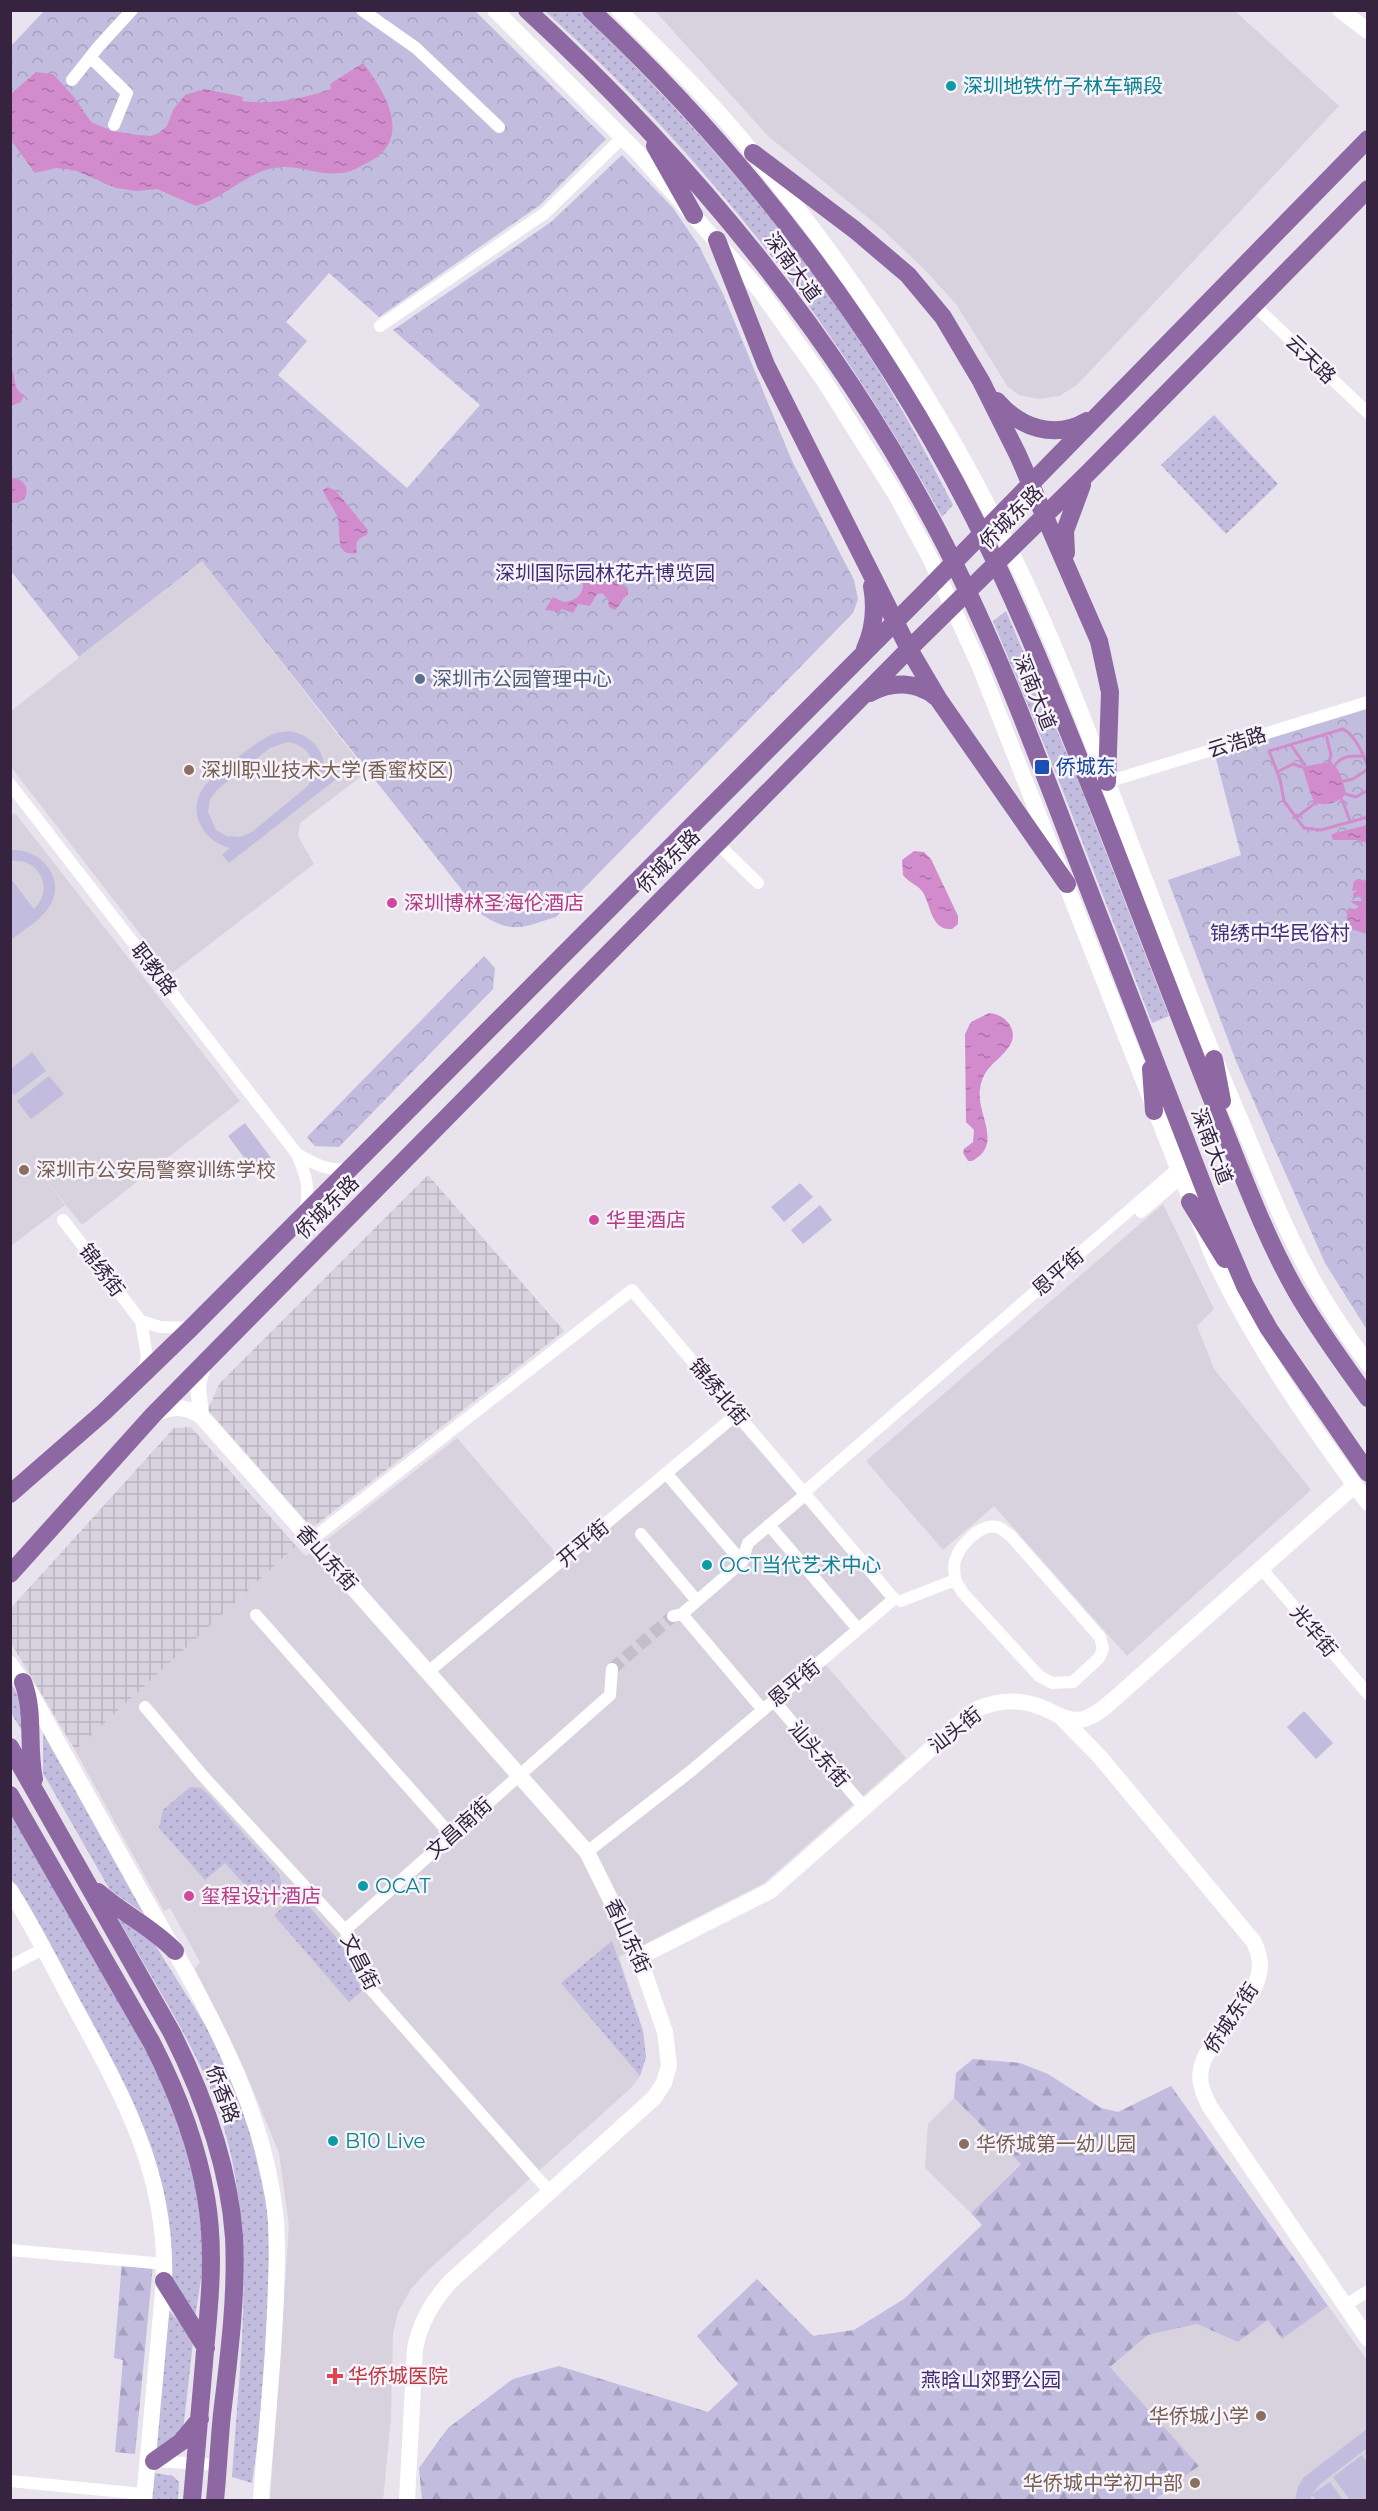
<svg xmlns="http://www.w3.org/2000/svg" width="1378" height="2511" font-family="Montserrat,'Noto Sans SC',sans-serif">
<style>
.built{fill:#d7d2dd}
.industrial{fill:url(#industrial-grid)}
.grass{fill:url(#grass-dots)}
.forest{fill:url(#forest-firs)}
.park{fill:url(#park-crowns)}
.pitch{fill:#c2bcde;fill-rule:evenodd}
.water{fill:url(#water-ripples)}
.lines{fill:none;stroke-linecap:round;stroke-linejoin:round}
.stream{stroke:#d28cce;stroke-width:3}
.street-tunnel{stroke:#c4bdca;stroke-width:12;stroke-dasharray:12 6;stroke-linecap:butt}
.street{stroke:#fff;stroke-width:12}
.secondary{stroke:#fff;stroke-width:16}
.primary{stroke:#8e68a3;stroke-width:18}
.culture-dot{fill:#0f9aa8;stroke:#f6f4fa;stroke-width:2}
.service-dot{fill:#5c6f8a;stroke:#f6f4fa;stroke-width:2}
.transit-dot{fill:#1a4fb4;stroke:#f6f4fa;stroke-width:2}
.education-dot{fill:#8d6e63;stroke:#f6f4fa;stroke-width:2}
.hotel-dot{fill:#d1479c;stroke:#f6f4fa;stroke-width:2}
.health-dot{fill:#e0444e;stroke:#f6f4fa;stroke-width:2}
.labels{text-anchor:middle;stroke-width:5;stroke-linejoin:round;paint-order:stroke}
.culture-label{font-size:20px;fill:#0d838f;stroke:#f6f4fa;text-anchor:start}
.street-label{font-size:20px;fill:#35233f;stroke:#f6f4fa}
.park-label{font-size:20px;fill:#422d76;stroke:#f6f4fa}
.service-label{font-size:20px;fill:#4e5e75;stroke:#f6f4fa;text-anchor:start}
.transit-label{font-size:20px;fill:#164399;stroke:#f6f4fa;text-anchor:start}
.education-label{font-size:20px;fill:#785e54;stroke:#f6f4fa;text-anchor:start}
.hotel-label{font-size:20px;fill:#b23c85;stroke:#f6f4fa;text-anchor:start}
.health-label{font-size:20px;fill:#be3a42;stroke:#f6f4fa;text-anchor:start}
</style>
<defs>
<pattern id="industrial-grid" width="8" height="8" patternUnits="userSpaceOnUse" patternTransform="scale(1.5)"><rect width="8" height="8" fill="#d7d2dd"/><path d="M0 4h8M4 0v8" fill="none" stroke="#b9b4bf"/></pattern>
<pattern id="grass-dots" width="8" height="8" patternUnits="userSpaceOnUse" patternTransform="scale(1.5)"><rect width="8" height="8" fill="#c2bcde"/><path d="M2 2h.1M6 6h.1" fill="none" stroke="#a7a1c0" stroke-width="1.8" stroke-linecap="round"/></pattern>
<pattern id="forest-firs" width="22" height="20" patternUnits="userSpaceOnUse" patternTransform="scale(1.5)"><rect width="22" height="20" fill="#c2bcde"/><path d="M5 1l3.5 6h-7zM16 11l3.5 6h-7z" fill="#a7a1c0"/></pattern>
<pattern id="park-crowns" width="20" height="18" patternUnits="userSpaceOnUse" patternTransform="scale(1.5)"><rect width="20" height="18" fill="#c2bcde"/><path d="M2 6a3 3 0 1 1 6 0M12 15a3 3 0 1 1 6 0" fill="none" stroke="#a7a1c0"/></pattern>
<pattern id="water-ripples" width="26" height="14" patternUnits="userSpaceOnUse" patternTransform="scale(1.5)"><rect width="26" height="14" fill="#d28cce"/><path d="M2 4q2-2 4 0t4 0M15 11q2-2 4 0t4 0" fill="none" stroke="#ab72a9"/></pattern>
</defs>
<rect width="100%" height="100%" fill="#e8e3ed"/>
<path class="built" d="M 655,11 L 1235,11 L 1339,106 L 1077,385 L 1059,396 L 1039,399 L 1019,395 L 1008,387 L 956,304 L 924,269 L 883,230 L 768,136 Z
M 202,561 L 367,772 L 300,823 L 298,836 L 314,864 L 171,974 L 11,767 L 11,711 Z
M 15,813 L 240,1101 L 82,1225 L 38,1170 L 65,1205 L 11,1246 L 10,816 Z
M 1163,1204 L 1214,1309 L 1197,1326 L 1214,1369 L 1311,1490 L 1127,1656 L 994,1506 L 943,1550 L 866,1461 Z
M 735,1423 L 888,1597 L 818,1656 L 906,1758 L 764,1883 L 619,1957 L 643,2031 L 646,2057 L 640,2076 L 631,2088 L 426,2272 L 411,2289 L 398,2312 L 393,2334 L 391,2417 L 383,2500 L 270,2500 L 289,2225 L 279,2153 L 244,2068 L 195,1969 L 200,1962 L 170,1908 L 164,1911 L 75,1750 L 296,1546 L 306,1556 L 457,1438 L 566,1565 Z
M 954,2098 L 1021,2163 L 971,2213 L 925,2168 L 928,2124 Z
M 1328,2306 L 1367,2360 L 1367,2500 L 1154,2500 L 1199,2466 L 1110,2367 L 1148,2335 L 1197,2324 L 1238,2342 L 1268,2320 L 1282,2339 Z"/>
<path class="industrial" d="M 428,1175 L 564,1331 L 312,1528 L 208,1410 L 219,1384 Z
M 191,1427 L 296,1546 L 75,1750 L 11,1643 L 11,1608 L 174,1428 Z"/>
<path class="grass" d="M 545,11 L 581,11 C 667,97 751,187 823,287 C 873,356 915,430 953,505 L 942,517 C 837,326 706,157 545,11 Z
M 1214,415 L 1278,484 L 1226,534 L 1161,465 Z
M 1006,611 L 1076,775 L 1169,1016 L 1152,1023 L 1059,781 L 993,621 Z
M 10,1682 L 21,1700 L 22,1731 L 11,1713 Z
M 43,1733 L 146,1915 L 110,1890 L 43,1773 Z
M 190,1787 L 201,1788 L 207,1793 L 278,1872 C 286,1889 277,1895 264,1906 L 225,1863 L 205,1880 L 159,1828 L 163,1810 Z
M 10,1813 L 131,2021 L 176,2112 L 197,2184 L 204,2260 L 195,2318 L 168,2278 L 145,2132 L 129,2094 L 88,2015 L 11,1878 Z
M 295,1900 L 306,1903 L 341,1943 L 362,1991 L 349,2002 L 274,1915 L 289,1902 Z
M 118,1919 L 139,1928 L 152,1940 L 211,2034 L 233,2078 L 249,2127 L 268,2210 L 269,2257 L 263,2405 L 252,2483 L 232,2477 C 241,2340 263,2204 204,2074 C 179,2020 147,1970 118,1919 Z
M 612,1941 L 643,2031 L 646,2057 L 640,2076 L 561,1983 Z
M 166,2307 L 188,2332 L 193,2342 L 183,2431 L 175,2440 L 154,2449 Z
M 155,2473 L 173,2476 L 179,2482 L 178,2500 L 152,2500 Z"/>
<path class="forest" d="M 973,2059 L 1020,2063 L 1048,2074 L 1101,2108 L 1118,2112 L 1171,2086 L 1328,2306 L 1282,2339 L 1268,2320 L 1238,2342 L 1197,2324 L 1148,2335 L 1110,2367 L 1199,2466 L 1154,2500 L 422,2500 L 419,2468 L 448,2428 L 513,2379 L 559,2366 L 708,2412 L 738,2384 L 697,2336 L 757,2279 L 813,2336 L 854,2330 L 904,2299 L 982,2225 L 971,2213 L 1021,2164 L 954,2098 L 956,2073 Z
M 122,2262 L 153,2265 L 135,2454 L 115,2452 L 123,2360 L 114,2358 Z"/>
<path class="park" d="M 44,11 L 475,11 L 606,139 L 540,205 L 379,317 L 329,273 L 286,322 L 307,341 L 278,375 L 407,488 L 480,405 L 393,330 L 551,222 L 622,155 L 673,208 L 699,246 L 723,294 L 792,461 L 854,580 L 858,599 L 853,613 L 556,917 C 523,927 513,935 481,914 L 202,561 L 79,657 L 11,571 L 10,47 Z
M 1367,709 L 1367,1330 L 1325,1263 L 1236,1061 L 1168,880 L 1241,855 L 1215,755 Z
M 484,956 L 495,968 L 493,989 L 339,1147 L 315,1146 L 307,1137 Z"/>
<path class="pitch" d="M 289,731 C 312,735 325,750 325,774 L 333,768 L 340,776 L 229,863 L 222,855 L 230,848 C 203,842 186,811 204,787 C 213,775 257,741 271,735 C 277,732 283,732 289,731 ZM 288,742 C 311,746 320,766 308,786 L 252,832 L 240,837 L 227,836 L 216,830 L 208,812 L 210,799 L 218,789 L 270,748 Z
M 11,850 C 42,848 69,881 47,910 C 38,922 22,931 11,940 L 11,879 L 34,909 C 55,889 39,857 11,861 Z
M 32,1052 L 46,1071 L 14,1095 L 11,1091 L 11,1069 Z
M 49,1076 L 64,1094 L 31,1119 L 17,1101 Z
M 245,1123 L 271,1158 L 254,1171 L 228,1136 Z
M 800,1183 L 813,1197 L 784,1222 L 771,1207 Z
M 820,1205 L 832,1220 L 803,1244 L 791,1230 Z
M 1304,1711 L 1333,1743 L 1316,1759 L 1287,1727 Z
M 1367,2429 L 1367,2448 L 1320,2484 L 1312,2494 L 1330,2482 L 1343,2500 L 1316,2500 L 1312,2495 L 1310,2500 L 1295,2500 L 1298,2487 L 1303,2478 Z
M 1362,2455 L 1367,2462 L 1367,2500 L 1350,2500 L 1333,2477 Z"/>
<path class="water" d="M 363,63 C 386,93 414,140 367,163 C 359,167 350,173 341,173 C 317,176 294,162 269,169 C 242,176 223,199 196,206 L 157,189 L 137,191 L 116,188 L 74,170 L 56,168 L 35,173 L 11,140 L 11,94 L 36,72 L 53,74 L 74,97 L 91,122 L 112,131 L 138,135 L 151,136 L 159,133 L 167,126 L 173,110 L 185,95 L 205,89 L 243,97 L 242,101 C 273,105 301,99 331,89 L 330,84 Z
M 11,367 C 16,378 12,388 24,395 L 21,402 L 11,406 Z
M 16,478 C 26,482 29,489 25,498 L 18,503 L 11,503 L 11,479 Z
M 328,487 L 336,491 L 368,530 L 367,535 C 357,538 355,543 357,553 C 333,558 342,529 337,516 C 333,507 326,499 323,490 Z
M 592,562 L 600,567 L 603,577 L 612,576 L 628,590 L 628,595 C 621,599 621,605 615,610 L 609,607 L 608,599 L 602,593 L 597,594 L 590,606 L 578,604 L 573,613 L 562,609 L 557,614 L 554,611 L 545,610 L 553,597 L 564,602 C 584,600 586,585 580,569 L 588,567 Z
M 1329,762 C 1340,767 1344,783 1346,794 C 1339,803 1326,806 1315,803 C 1309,792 1307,779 1302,767 Z
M 1367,825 L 1367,843 L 1356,840 L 1333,840 L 1331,835 L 1335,833 Z
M 914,851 L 924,852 L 931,859 L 958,916 L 958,924 L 952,929 C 930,931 931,903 922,891 C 916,884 908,882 903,875 L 902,860 Z
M 1359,879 L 1367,881 L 1367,934 L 1351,929 L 1346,923 L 1348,908 L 1355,909 L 1359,907 L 1350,901 L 1362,901 L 1361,896 L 1354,898 L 1353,893 L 1358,890 L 1352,891 L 1354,881 Z
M 989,1013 C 1006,1014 1021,1032 1008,1048 C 997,1063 983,1067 980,1089 C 976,1114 1004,1145 972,1161 L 968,1161 L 963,1153 L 964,1149 L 973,1142 L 974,1130 L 966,1122 L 965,1034 L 971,1022 Z"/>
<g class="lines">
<path class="stream" d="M 1326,734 L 1331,755 L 1329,762
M 1291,745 L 1305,765
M 1335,765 C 1343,755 1352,756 1364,756
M 1368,767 C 1363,754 1356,736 1343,729 L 1269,751 L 1280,779 L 1284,801 L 1304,828 L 1321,830 L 1368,817
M 1277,772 L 1293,764 L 1302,767
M 1344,781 L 1353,779 L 1368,769
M 1346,794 L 1356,797 L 1368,790
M 1342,800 L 1350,821
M 1296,818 L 1315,803"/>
<path class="street-tunnel" d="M 612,1669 L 673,1616"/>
<path class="street" d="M 362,10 L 416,48 L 499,127
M 91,58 L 127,93 L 114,125
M 72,80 L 99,46 L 132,10
M 1254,305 L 1368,413
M 380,326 L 545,213 L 622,138
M 1107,782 L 1368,702
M 10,784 L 297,1154 C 307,1178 310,1188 305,1213
M 717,843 L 758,883
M 297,1154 C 316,1165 328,1171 350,1169
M 1141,1212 L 1181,1178
M 63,1220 L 141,1321 L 147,1356 L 143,1374
M 141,1321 L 160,1327 L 191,1328
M 666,1473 L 742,1562
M 769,1525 L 858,1629
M 641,1534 L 697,1601
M 311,1540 L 632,1290 L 894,1599 L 691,1771 L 587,1852
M 1261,1568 L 1368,1694
M 901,1601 L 955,1580 L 963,1593 L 1039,1676 L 1052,1683 L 1073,1682 L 1099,1658 L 1103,1649 L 1100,1637 L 1010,1535 C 1006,1533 1002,1528 997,1527 C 980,1523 959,1546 955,1561 C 953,1566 955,1573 955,1580
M 682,1614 L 763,1710
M 256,1615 L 451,1835
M 673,1616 L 682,1614 L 742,1562 L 748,1543 L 805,1495 L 809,1488 L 1177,1169
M 428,1672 L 737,1414
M 774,1701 L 864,1807
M 145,1707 L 203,1776 L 345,1930 L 369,1987 L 549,2191
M 345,1930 L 610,1695 L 612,1669
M 10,1966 L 43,1949
M 10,2250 L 165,2264
M 1344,2306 L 1368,2291
M 154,2461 L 218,2465
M 10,2481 L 144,2494"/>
<path class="secondary" d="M 495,10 L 639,154 L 761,292 L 823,379 L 896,495 L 929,556 L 980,667 L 1214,1259 C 1256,1347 1310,1425 1368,1503
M 619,10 C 665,56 712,102 753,153 C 885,313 993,491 1069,683 C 1126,826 1177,972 1238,1114 C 1260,1166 1281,1221 1308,1271 C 1325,1304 1346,1334 1368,1364
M 1340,10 L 1368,31
M 153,1415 C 170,1406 184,1405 201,1416 L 587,1852 L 639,1957 L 665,2032 L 669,2065 L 664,2083 L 654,2098 L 452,2280 C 433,2300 420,2321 415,2349 L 407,2500
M 201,1416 L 198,1385 L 203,1365
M 10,1664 L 31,1694 C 68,1760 104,1826 141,1892 C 198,1992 261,2095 275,2211 C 278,2239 277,2265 276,2293 C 274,2362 266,2431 261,2500
M 1061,1717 L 1100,1757 L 1254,1942 C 1262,1960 1262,1972 1253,1990 L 1206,2055 C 1196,2075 1200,2088 1210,2107 L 1368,2339
M 10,1890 C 33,1926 52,1965 72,2002 C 122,2094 168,2173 164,2281 L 144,2500
M 639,1957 L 770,1891 L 975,1710 C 1000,1699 1023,1698 1048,1710 C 1060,1716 1070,1722 1084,1719 C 1095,1716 1104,1708 1112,1701 L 1355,1485"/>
<path class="primary" d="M 527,10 C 694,164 840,341 944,543 C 994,641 1033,744 1072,846 C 1118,966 1164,1086 1211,1206 L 1245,1286 L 1269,1329 L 1368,1473
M 591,10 C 746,156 877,327 973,516 C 1022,612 1061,713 1101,813 C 1140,913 1178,1014 1218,1114 C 1242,1173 1264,1235 1296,1291 C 1317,1328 1343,1363 1368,1398
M 655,146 L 694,215
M 753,153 L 855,230 L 908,275 L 943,317 L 981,381 L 1018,455 L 1099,641 L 1110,692 L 1107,782
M 717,240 L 766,365 L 909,649 L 939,700 L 1067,884
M 997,401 C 1020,428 1055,440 1087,421
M 1066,553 L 1065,531 L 1082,485
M 865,649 C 874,629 876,608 872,586
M 870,693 C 891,681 917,681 936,697
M 1214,1059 L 1222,1101
M 1151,1069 L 1154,1111
M 1190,1202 L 1225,1259
M 10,1494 L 104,1412 L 191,1328 L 921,596 L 1368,139
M 10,1574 L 153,1415 L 909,649 L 1089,472 L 1368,189
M 23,1682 C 35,1713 27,1746 34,1779
M 10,1747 L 172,2033 C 204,2097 229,2166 234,2237 C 237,2296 229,2356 222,2414 C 219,2443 218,2472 215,2500
M 10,1795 L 152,2043 C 177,2092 197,2143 206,2197 C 215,2248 210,2300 205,2351 C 201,2401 196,2451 192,2500
M 98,1892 C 123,1914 152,1927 175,1951
M 164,2281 L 206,2348
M 154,2461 L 181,2442 L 200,2419"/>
</g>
<g class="culture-dot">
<circle cx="951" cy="86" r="6"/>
<circle cx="707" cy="1565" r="6"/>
<circle cx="363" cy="1886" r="6"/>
<circle cx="333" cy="2141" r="6"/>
</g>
<circle class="service-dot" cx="420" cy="679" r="6"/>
<rect class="transit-dot" x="1034" y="759" width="16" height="16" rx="3"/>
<g class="education-dot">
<circle cx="189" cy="770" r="6"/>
<circle cx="24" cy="1170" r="6"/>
<circle cx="964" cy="2144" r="6"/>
<circle cx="1261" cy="2416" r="6"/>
<circle cx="1195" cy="2483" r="6"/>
</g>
<g class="hotel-dot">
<circle cx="392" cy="903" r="6"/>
<circle cx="594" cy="1220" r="6"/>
<circle cx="189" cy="1896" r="6"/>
</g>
<path class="health-dot" d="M332 2367h6v6h6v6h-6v6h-6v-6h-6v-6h6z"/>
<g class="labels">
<g class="culture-label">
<text x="963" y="93">深圳地铁竹子林车辆段</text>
<text x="719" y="1572">OCT当代艺术中心</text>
<text x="375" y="1893">OCAT</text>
<text x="345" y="2148">B10 Live</text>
</g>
<g class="street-label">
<text transform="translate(793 267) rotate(54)" y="7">深南大道</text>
<text transform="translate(1311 359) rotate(44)" y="7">云天路</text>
<text transform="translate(1011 517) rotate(-45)" y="7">侨城东路</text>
<text transform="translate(1035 692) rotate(68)" y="7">深南大道</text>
<text transform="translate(1237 742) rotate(-17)" y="7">云浩路</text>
<text transform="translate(668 861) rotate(-45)" y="7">侨城东路</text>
<text transform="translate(154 969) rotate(52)" y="7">职教路</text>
<text transform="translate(1212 1146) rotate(69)" y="7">深南大道</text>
<text transform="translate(327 1207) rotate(-45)" y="7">侨城东路</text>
<text transform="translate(102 1270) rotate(53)" y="7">锦绣街</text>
<text transform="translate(1058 1272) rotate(-41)" y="7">恩平街</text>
<text transform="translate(719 1392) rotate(50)" y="7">锦绣北街</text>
<text transform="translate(583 1543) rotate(-40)" y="7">开平街</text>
<text transform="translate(327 1558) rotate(48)" y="7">香山东街</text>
<text transform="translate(1314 1631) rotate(50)" y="7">光华街</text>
<text transform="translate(794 1683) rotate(-40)" y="7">恩平街</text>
<text transform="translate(955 1730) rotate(-38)" y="7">汕头街</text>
<text transform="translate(819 1754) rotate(49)" y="7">汕头东街</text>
<text transform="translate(459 1828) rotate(-42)" y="7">文昌南街</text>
<text transform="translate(628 1936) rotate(65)" y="7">香山东街</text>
<text transform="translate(360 1962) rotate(63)" y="7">文昌街</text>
<text transform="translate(1231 2018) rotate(-56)" y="7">侨城东街</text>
<text transform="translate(223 2094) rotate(70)" y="7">侨香路</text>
</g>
<g class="park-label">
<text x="605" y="580">深圳国际园林花卉博览园</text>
<text x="1280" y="940">锦绣中华民俗村</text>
<text x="991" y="2387">燕晗山郊野公园</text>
</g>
<g class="service-label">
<text x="432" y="686">深圳市公园管理中心</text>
</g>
<g class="transit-label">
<text x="1056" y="774">侨城东</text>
</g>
<g class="education-label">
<text x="201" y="777">深圳职业技术大学(香蜜校区)</text>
<text x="36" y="1177">深圳市公安局警察训练学校</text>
<text x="976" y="2151">华侨城第一幼儿园</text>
<text x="1249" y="2423" text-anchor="end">华侨城小学</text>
<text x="1183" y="2490" text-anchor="end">华侨城中学初中部</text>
</g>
<g class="hotel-label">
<text x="404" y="910">深圳博林圣海伦酒店</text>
<text x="606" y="1227">华里酒店</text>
<text x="201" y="1903">玺程设计酒店</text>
</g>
<g class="health-label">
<text x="348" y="2383">华侨城医院</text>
</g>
</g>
<rect width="1378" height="2511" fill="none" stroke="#35233f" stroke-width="24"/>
</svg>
